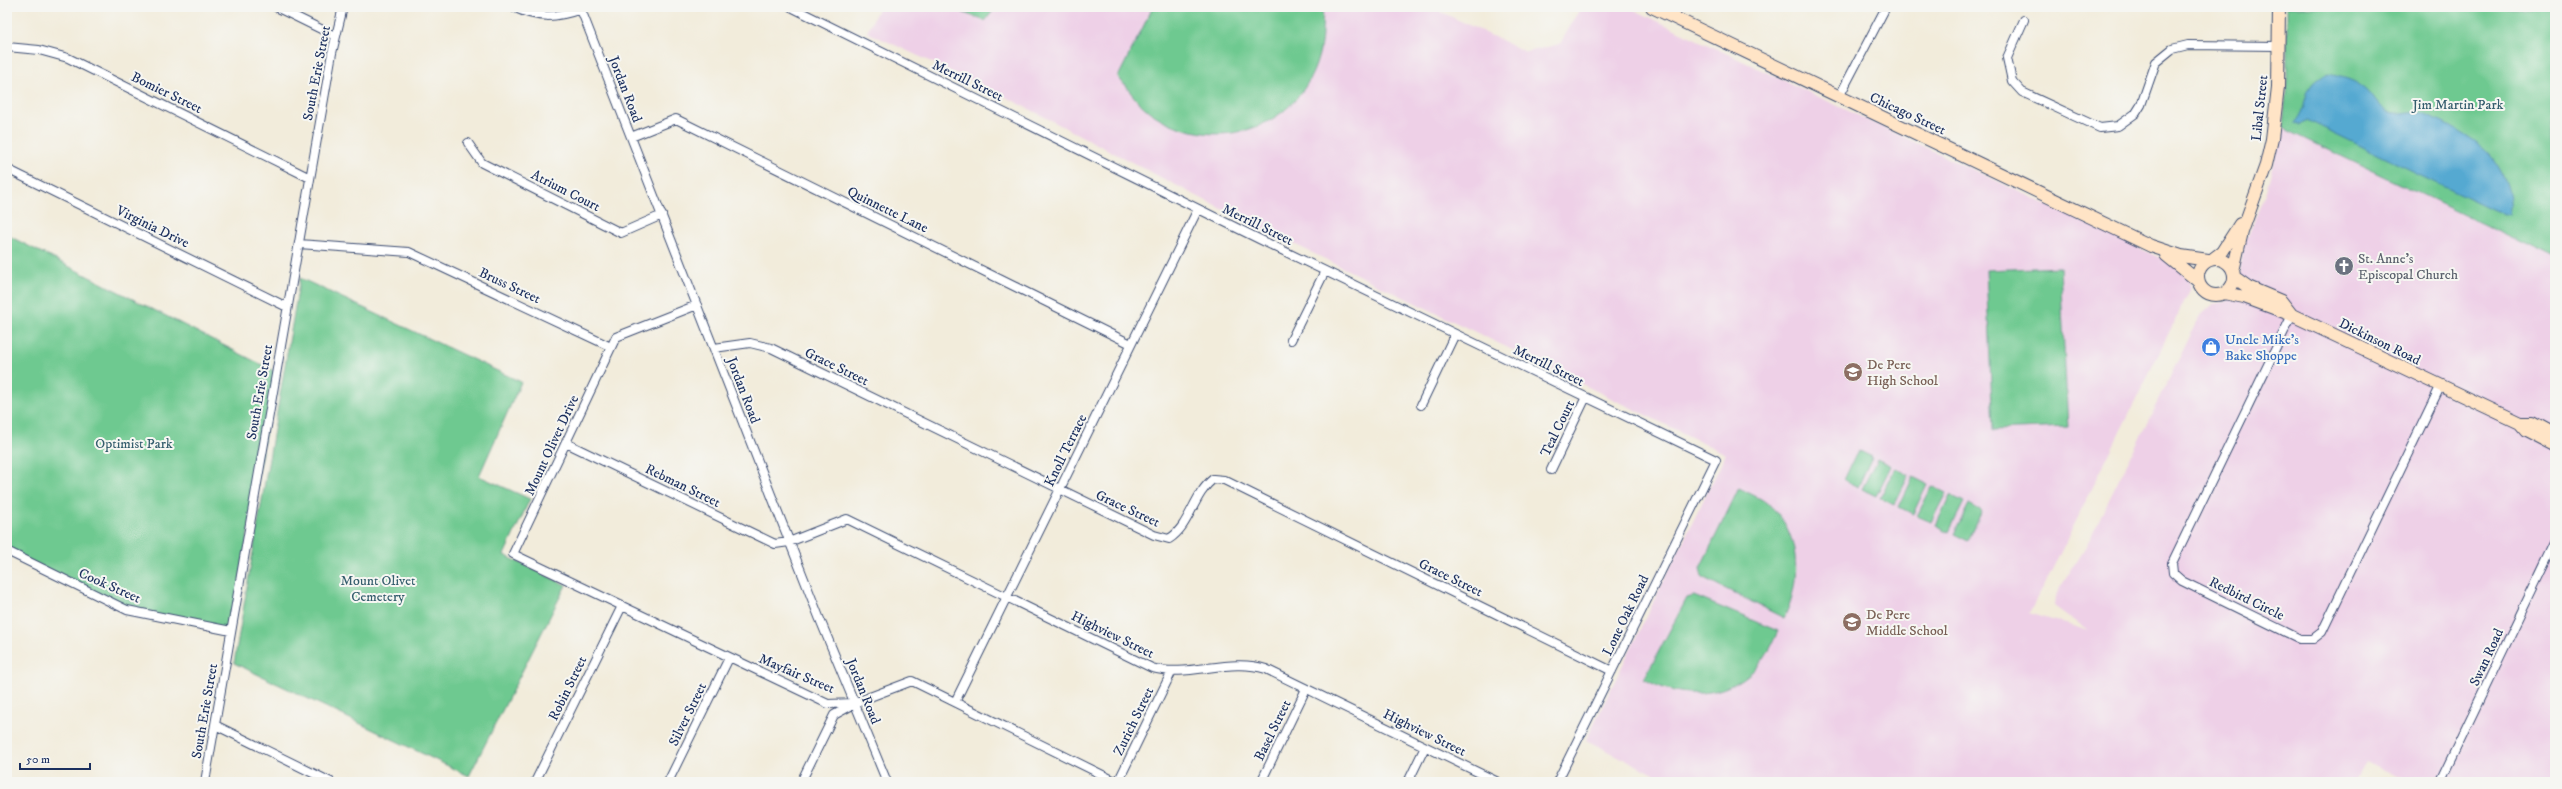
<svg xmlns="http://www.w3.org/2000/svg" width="2562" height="789" font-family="'IM FELL DW Pica',serif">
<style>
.built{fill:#eed0e7}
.green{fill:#6ec990;stroke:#447c77}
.water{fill:#55a9d1;stroke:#386c98}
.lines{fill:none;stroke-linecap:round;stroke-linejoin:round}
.street-casing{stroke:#3b4b71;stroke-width:10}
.secondary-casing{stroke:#3b4b71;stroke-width:14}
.street{stroke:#fff;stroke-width:8}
.secondary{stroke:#ffe4c6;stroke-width:12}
.labels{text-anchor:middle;stroke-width:4;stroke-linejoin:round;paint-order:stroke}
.street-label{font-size:14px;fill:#1b2f5e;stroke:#f6f6f2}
.park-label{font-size:14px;fill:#345d6d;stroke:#f6f6f2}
.worship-label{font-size:14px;fill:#5b616d;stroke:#f6f6f2;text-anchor:start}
.shop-label{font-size:14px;fill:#366cbe;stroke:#f6f6f2;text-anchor:start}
.education-label{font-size:14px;fill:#785e54;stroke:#f6f6f2;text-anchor:start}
</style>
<rect width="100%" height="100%" fill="#f6f6f2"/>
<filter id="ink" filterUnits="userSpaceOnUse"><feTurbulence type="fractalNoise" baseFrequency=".025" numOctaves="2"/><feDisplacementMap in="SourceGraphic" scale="8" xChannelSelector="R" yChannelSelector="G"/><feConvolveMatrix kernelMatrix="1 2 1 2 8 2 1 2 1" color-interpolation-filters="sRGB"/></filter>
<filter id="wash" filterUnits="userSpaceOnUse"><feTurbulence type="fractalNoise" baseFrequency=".012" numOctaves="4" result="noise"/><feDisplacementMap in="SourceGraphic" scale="16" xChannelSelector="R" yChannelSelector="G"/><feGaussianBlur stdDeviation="0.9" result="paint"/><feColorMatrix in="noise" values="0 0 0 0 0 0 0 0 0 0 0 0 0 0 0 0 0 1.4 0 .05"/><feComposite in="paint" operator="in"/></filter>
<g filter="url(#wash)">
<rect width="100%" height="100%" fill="#f2ecdb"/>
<path class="built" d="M 879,7 L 1441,7 L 1439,11 L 1526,52 L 1560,44 L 1581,7 L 1628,7 L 2177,266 L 2189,278 L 2190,290 L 2047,580 L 2029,613 L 2088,631 L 2054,606 L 2055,596 L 2086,546 L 2200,316 L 2214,304 L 2228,301 L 2240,281 L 2241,253 L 2265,194 L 2283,128 L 2555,259 L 2555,782 L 2409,782 L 2366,761 L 2355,782 L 1670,782 L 1586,740 L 1726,454 L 1220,208 L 1006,97 L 867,32 Z"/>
<path class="green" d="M 949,7 L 996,7 L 985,21 Z
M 1153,7 L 1323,7 C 1322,21 1323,36 1320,50 C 1304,127 1220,156 1156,116 C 1140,107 1129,90 1118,77 Z
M 2287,7 L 2555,7 L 2555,259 L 2283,128 L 2287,80 Z
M 7,235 L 276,372 L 231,631 L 127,610 L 7,551 Z
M 2060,267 L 2068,427 L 1993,430 L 1986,270 Z
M 300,278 L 521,382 L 479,476 L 530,499 L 504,555 L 566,585 L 469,776 L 234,663 Z
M 1858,450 L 1872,457 L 1858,487 L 1844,480 Z
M 1877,459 L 1891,466 L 1876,496 L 1862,489 Z
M 1895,468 L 1909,475 L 1894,505 L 1880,498 Z
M 1913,477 L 1927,484 L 1913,514 L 1899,507 Z
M 1932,486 L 1946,493 L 1931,522 L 1917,516 Z
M 1739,488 C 1746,492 1754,495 1761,499 C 1801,524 1803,579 1784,618 L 1702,577 L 1700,568 Z
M 1950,495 L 1964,502 L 1949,532 L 1936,525 Z
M 1969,504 L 1982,511 L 1968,541 L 1954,534 Z
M 1694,596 L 1778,631 C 1772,644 1766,658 1756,668 C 1725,699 1680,700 1644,679 L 1687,598 Z"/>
<path class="water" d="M 2328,74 C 2341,77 2353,79 2364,88 C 2374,95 2377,108 2390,113 C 2398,116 2408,112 2417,113 C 2433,115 2477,141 2488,153 C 2502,168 2514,194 2509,214 L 2504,215 L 2307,120 L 2301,124 L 2294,123 C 2311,105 2299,84 2328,74 Z"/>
</g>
<g filter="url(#ink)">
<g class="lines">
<g class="street-casing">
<path id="street" d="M 276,7 L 335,36
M 513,7 C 538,19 556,18 581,9
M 580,7 L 819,617 L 887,782
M 791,7 L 1259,239 L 1716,460 L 1557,782
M 2024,20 L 2007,58 L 2012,81 L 2022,92 L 2100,128 L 2118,126 L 2136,113 L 2141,105 L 2156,62 L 2172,49 L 2188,45 L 2279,46
M 7,47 L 39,50 L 68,58 L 310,178
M 1839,97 L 1886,7
M 631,137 L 676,119 L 1131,344
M 468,143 L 482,163 L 621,233 L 662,215
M 7,169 L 287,307
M 299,244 L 409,252 L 611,347
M 697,305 L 616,337 L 513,554 L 828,704 L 854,703 L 912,681 L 1117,782
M 2292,315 L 2172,563 L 2173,573 L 2182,581 L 2300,639 L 2313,639 L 2322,632 L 2440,387
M 1291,340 L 1325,271
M 714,348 L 750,343 L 771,348 L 1154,535 L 1169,539 C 1190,526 1193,495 1213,479 L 1224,480 L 1612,671
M 1421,405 L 1455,334
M 566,443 L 775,544 L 789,542 L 847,519 L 1152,668 C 1188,678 1230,657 1266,669 L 1498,782
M 1551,470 L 1586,397
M 7,551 L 127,610 L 231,631
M 955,702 L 1198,209
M 215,725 L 331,782
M 205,782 L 332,53 L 343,7
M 535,782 L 622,606
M 668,782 L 729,658
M 801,782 L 834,715 L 854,704
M 1118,782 L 1172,671
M 1261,782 L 1306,689
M 1408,782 L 1425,747
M 2440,782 L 2555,542"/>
</g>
<g class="secondary-casing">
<path id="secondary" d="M 1652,7 L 2151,246 L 2181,256 L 2208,260
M 2166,255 L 2198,281
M 2214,258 L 2222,252 L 2240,224
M2198 277a18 18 0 1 1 36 0a18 18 0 1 1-36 0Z
M 2233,271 L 2242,232 L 2266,165 L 2272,139 L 2278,87 L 2279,7
M 2234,277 L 2248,287 L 2281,301 L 2291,314
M 2224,293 L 2244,297 L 2292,315 L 2520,423 L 2533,423 L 2555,435
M 2520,423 L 2526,430 L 2555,445"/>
</g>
<use href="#street" class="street"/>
<use href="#secondary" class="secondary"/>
</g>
</g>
<defs>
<g id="church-disc" transform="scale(1)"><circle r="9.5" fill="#6b7280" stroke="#f6f6f2"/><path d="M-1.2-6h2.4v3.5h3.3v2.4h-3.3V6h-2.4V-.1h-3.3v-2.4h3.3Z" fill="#fff"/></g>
<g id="shop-disc" transform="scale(1)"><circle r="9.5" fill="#3f7fe0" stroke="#f6f6f2"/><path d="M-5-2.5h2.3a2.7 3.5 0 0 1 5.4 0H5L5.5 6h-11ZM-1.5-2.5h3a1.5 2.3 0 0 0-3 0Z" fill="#fff"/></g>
<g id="school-disc" transform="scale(1)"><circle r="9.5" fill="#8d6e63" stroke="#f6f6f2"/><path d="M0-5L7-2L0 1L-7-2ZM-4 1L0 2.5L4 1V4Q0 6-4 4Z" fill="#fff"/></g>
</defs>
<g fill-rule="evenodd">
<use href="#church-disc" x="2344" y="266"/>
<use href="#shop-disc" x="2211" y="347"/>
<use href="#school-disc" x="1853" y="372"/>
<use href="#school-disc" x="1852" y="622"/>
</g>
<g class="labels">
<g class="street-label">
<text transform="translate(316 73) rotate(-79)" y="5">South Erie Street</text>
<text transform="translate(968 80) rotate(26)" y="5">Merrill Street</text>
<text transform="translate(626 89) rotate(69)" y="5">Jordan Road</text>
<text transform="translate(167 92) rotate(26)" y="5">Bomier Street</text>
<text transform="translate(2259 108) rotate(-84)" y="5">Libal Street</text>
<text transform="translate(1908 113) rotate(25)" y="5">Chicago Street</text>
<text transform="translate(566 190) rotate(27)" y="5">Atrium Court</text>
<text transform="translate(888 209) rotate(26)" y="5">Quinnette Lane</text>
<text transform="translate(1258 224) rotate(26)" y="5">Merrill Street</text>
<text transform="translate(153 226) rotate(26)" y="5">Virginia Drive</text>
<text transform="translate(510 285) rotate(25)" y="5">Bruss Street</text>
<text transform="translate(2380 341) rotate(26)" y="5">Dickinson Road</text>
<text transform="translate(1549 365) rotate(26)" y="5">Merrill Street</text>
<text transform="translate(837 366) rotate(26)" y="5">Grace Street</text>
<text transform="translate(744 390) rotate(69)" y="5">Jordan Road</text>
<text transform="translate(259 392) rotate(-80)" y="5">South Erie Street</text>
<text transform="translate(1557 428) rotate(-64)" y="5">Teal Court</text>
<text transform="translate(551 445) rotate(-65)" y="5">Mount Olivet Drive</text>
<text transform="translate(1065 450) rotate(-64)" y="5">Knoll Terrace</text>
<text transform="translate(683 485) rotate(26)" y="5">Rebman Street</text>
<text transform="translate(1128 508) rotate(25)" y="5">Grace Street</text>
<text transform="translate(1451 577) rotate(26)" y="5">Grace Street</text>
<text transform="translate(110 585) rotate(24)" y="5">Cook Street</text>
<text transform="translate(2247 598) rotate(26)" y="5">Redbird Circle</text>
<text transform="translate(1625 615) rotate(-64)" y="5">Lone Oak Road</text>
<text transform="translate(1113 634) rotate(26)" y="5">Highview Street</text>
<text transform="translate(2486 657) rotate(-65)" y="5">Swan Road</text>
<text transform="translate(797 673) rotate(23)" y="5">Mayfair Street</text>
<text transform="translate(567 688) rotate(-64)" y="5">Robin Street</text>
<text transform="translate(864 691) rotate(68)" y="5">Jordan Road</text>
<text transform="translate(204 711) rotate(-80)" y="5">South Erie Street</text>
<text transform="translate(687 714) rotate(-64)" y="5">Silver Street</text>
<text transform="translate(1133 721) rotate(-64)" y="5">Zurich Street</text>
<text transform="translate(1272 730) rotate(-64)" y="5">Basel Street</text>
<text transform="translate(1425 732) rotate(26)" y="5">Highview Street</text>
</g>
<g class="park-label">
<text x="2458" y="109">Jim Martin Park</text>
<text x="134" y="448">Optimist Park</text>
<text x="378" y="585">Mount Olivet<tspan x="378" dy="16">Cemetery</tspan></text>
</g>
<g class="worship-label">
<text x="2358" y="263">St. Anne's<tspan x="2358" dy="16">Episcopal Church</tspan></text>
</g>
<g class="shop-label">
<text x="2225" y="344">Uncle Mike's<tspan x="2225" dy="16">Bake Shoppe</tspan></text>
</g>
<g class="education-label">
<text x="1867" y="369">De Pere<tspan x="1867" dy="16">High School</tspan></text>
<text x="1866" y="619">De Pere<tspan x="1866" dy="16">Middle School</tspan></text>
</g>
</g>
<rect width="2562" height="789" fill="none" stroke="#f6f6f2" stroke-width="24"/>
<path d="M20 763v6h70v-6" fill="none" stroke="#1b2f5e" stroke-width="2"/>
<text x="26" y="763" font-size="12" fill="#1b2f5e" stroke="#f6f6f2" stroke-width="3" paint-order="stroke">50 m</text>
</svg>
